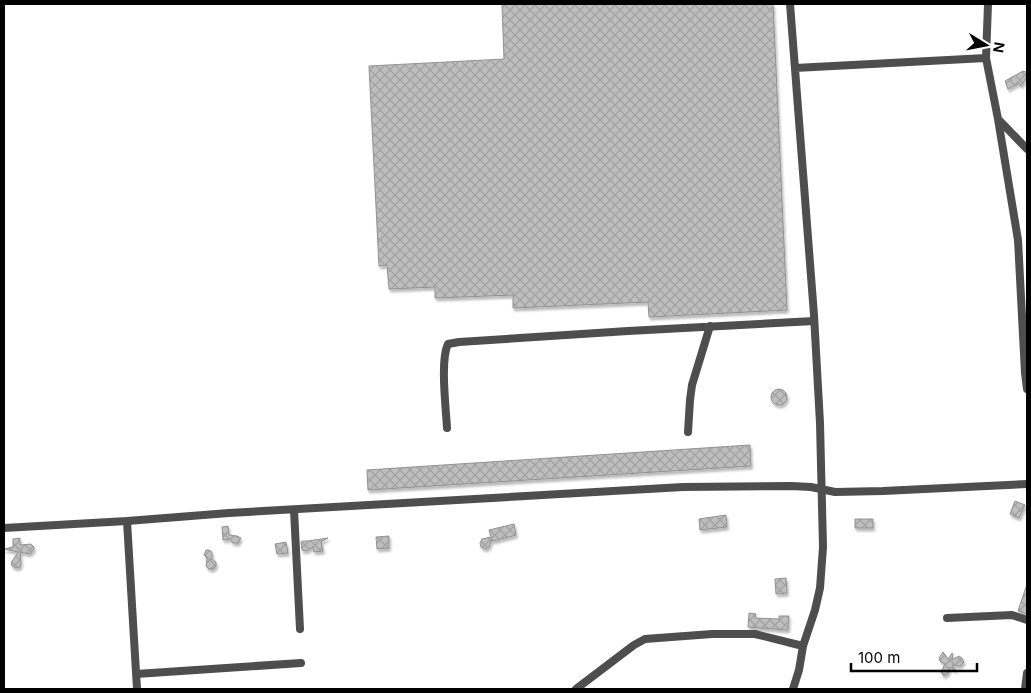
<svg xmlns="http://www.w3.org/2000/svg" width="1031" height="693" font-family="Inter,sans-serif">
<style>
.building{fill:url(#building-cross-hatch);stroke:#929292;filter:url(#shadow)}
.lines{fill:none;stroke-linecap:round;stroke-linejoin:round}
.street{stroke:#4e4e4e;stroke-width:8}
</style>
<defs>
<pattern id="building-cross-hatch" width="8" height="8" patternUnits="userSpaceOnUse" patternTransform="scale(1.25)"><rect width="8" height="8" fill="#bebebe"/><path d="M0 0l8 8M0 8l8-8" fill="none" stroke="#a2a2a2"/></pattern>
<filter id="shadow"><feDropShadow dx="1.5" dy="3" stdDeviation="1" flood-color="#0004"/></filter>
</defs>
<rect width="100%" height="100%" fill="#fff"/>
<path class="building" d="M 502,4 L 773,4 L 787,310 L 649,317 L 648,302 L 513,308 L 513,295 L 435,298 L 435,287 L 389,289 L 387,265 L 379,266 L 369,66 L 504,59 Z
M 1023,71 L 1026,72 L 1027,76 L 1021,86 L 1019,83 L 1008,89 L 1005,81 Z
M771 397a8 8 0 1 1 16 0a8 8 0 1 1-16 0Z
M 750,445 L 751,466 L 368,490 L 367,470 Z
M 1015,501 L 1025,505 L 1019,518 L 1010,514 Z
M 726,515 L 727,527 L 700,530 L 699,519 Z
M 855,519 L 873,519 L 873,528 L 855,528 Z
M 514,524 L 516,535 L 493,541 L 492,539 L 489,547 L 485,549 L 481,547 L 480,543 L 482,539 L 491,537 L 489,530 Z
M 228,526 L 229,535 L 237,536 L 241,538 L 238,543 L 233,543 L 229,538 L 229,539 L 223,540 L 222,527 Z
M 389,536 L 389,548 L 377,549 L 376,537 Z
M 20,538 L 20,545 L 31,544 L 34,547 L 34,549 L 30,554 L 20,552 L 21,563 L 20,567 L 16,568 L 12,566 L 11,563 L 18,552 L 4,549 L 13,547 L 13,539 Z
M 328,538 L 321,542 L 323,551 L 314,552 L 313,547 L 306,551 L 302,550 L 301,542 L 303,541 L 308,541 Z
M 286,542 L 288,553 L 277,554 L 275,544 Z
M 206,550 L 209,550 L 212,552 L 212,559 L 216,562 L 216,566 L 213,569 L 209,569 L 206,566 L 207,558 L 204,555 Z
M 786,578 L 787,593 L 776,594 L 775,579 Z
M 1026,587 L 1027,587 L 1027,614 L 1018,611 Z
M 749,613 L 756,614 L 755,618 L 779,619 L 779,616 L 789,616 L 788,630 L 748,627 Z
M 943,652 L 948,659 L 952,653 L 953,654 L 952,660 L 959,656 L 962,658 L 964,662 L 960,666 L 952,665 L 956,671 L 950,667 L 948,673 L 944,676 L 942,674 L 941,672 L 945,664 L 940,661 L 939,658 Z"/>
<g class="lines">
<path class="street" d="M 790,4 L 814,315 L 820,423 L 823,547 L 820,588 L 815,610 L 803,646 L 799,670 L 793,689
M 988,4 L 986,58 L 998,119 L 1027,149
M 795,68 L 986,58
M 998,119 L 1018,240 L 1025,373 L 1027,389
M 447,428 C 446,409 440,360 448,344 L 459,342 L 628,331 L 814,321
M 688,432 L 690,400 L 692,385 L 710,326
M 294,510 L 300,629
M 127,521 L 137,689
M 4,528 L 127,521 L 229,513 L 683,487 L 791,486 L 811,487 L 835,492 L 883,491 L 1027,484
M 947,618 L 1012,615 L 1027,620
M 136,674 L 301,663
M 576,689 L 634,645 L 645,639 L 712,634 L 755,634 L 803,646
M 1025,689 L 1027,673"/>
</g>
<rect width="1031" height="693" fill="none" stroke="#000000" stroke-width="10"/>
<g transform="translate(986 45) rotate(100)" stroke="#ffffff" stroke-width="4" paint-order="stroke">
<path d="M0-4L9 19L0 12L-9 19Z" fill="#000000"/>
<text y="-8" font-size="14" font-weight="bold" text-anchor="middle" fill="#000000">N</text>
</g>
<path d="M851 663v8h126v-8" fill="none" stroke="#000000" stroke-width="2.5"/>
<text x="858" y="663" font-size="15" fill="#000000" stroke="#ffffff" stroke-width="4" paint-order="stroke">100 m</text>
</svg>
